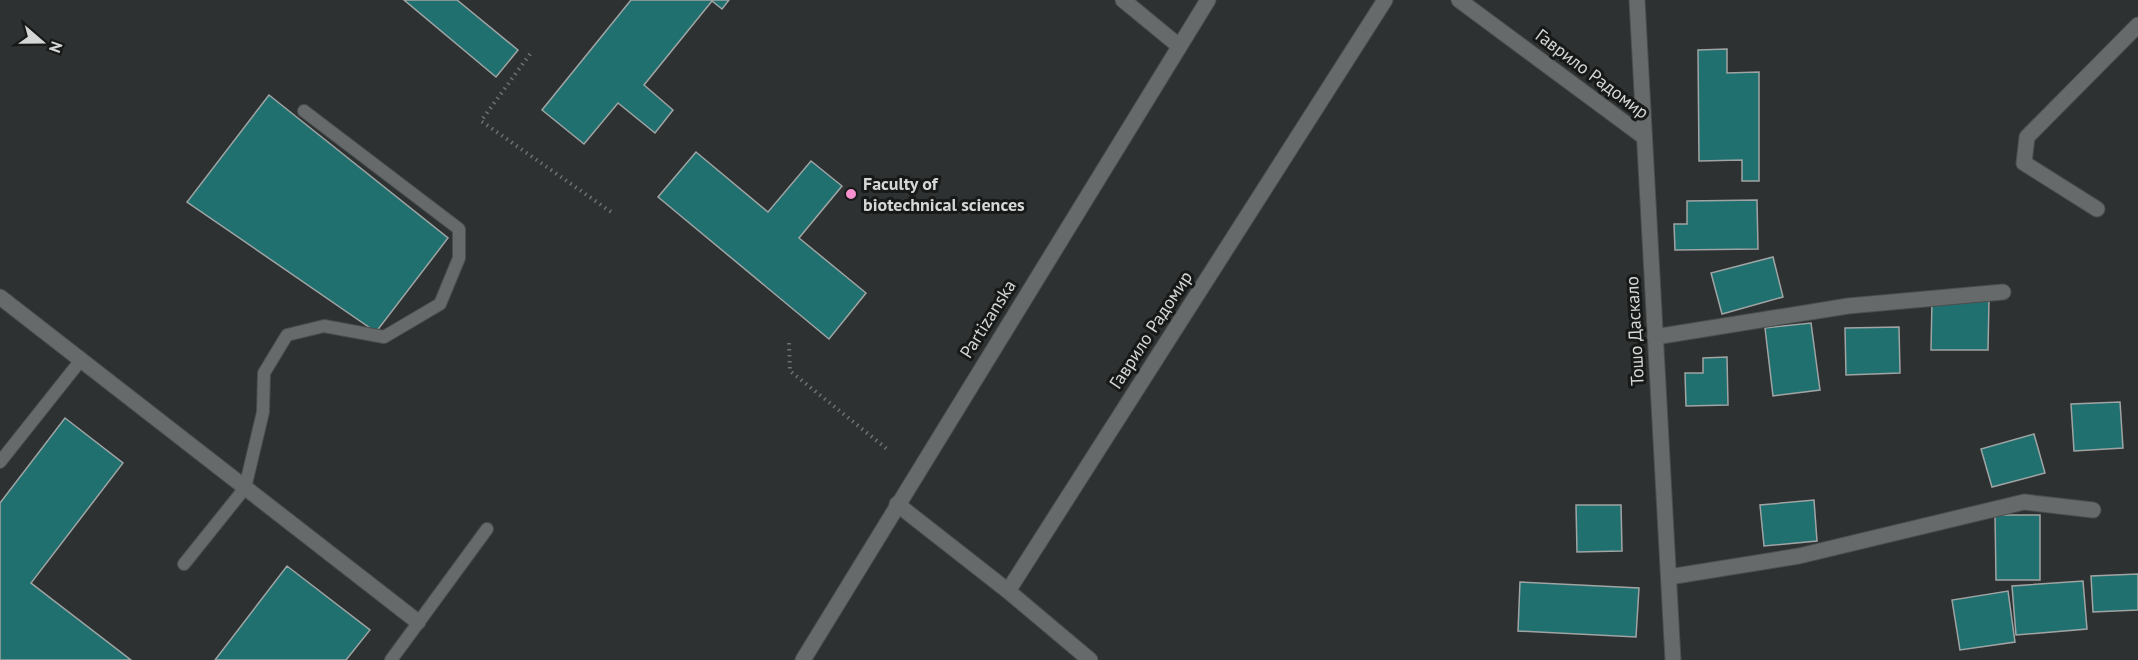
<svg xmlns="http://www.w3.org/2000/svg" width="2138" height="660" font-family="'PT Sans',sans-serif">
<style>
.building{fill:#20706f;stroke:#a0a4a4;stroke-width:1.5}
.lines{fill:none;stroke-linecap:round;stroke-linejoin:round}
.lane-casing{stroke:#4b4e4e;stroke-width:14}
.street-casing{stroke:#4b4e4e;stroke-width:17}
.secondary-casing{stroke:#4b4e4e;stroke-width:17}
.path{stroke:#6e7171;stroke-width:4;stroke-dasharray:1.5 4.5;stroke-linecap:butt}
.lane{stroke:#676a6a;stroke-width:12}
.street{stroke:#676a6a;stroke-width:15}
.secondary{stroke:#676a6a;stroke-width:15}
.poi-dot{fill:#f690cf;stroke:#171918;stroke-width:2}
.labels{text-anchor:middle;stroke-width:6;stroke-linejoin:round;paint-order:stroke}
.street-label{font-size:18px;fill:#d5d7d7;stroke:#171918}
.poi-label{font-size:18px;font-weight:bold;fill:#d5d7d7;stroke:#171918;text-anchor:start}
</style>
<rect width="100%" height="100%" fill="#2e3131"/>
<path class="building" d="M 404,0 L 457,0 L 518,50 L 496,77 Z
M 631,0 L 729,0 L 722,9 L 712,1 L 644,85 L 673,110 L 655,133 L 618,103 L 584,144 L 542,110 Z
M 1727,49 L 1727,73 L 1759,72 L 1759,181 L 1742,181 L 1742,160 L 1699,161 L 1698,50 Z
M 269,95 L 448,238 L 376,332 L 187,202 Z
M 696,152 L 768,212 L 811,161 L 842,186 L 799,238 L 866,293 L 829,339 L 658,197 Z
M 1757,200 L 1758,249 L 1675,250 L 1674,224 L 1687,224 L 1687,201 Z
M 1773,257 L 1783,297 L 1722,314 L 1711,273 Z
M 1932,300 L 1989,300 L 1988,350 L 1931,350 Z
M 1811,323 L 1820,390 L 1773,396 L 1765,328 Z
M 1899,327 L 1900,373 L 1846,375 L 1845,328 Z
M 1727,357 L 1728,405 L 1686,406 L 1685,373 L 1703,373 L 1703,358 Z
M 2120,402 L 2123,448 L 2074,451 L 2071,404 Z
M 65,418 L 123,463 L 31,583 L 131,660 L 0,660 L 0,503 Z
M 2034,434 L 2045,473 L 1992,487 L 1981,449 Z
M 1814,500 L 1817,541 L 1764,546 L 1760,505 Z
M 1576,505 L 1621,505 L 1622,551 L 1577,552 Z
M 1995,515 L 2040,515 L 2040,580 L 1996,580 Z
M 287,566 L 370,630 L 346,660 L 215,660 Z
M 2138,574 L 2138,610 L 2093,612 L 2091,576 Z
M 2083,581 L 2087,629 L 2016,635 L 2012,586 Z
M 1520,582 L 1639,588 L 1636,637 L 1518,631 Z
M 2008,591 L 2015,642 L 1960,650 L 1952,600 Z"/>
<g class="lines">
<g class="lane-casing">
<path id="lane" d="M 0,462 L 81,360
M 184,564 L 245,488 L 263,412 L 264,373 L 287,335 L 324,326 L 384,337 L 440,304 L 459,258 L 459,229 L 304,111
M 391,660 L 487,529"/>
</g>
<g class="street-casing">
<path id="street" d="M 1123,0 L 1179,46
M 1459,0 L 1644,137
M 2097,209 L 2024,163 L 2027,137 L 2138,25
M 0,297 L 418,622
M 1655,337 L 1848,306 L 2003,292
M 897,504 L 1008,591
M 1669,577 L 1799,556 L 2024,502 L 2093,510
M 1090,660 L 1008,591 L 1385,0"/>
</g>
<g class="secondary-casing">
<path id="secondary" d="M 1637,0 L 1673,660
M 803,660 L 1208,0"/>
</g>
<path class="path" d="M 530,54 L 481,121 L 614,214
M 789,343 L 790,371 L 887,449"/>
<use href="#lane" class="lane"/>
<use href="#street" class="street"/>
<use href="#secondary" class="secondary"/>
</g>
<circle class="poi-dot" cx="851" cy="194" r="6"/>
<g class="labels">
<g class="street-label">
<text transform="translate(1592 74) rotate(37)" y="6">Гаврило Радомир</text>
<text transform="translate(988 319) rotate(-58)" y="6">Partizanska</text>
<text transform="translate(1151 330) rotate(-57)" y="6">Гаврило Радомир</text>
<text transform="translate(1635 331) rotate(-93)" y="6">Тошо Даскало</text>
</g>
<g class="poi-label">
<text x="863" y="190">Faculty of<tspan x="863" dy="21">biotechnical sciences</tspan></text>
</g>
</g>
<g transform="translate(42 42) rotate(110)" stroke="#171918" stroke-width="4.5" paint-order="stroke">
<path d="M0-4.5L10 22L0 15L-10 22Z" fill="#d5d7d7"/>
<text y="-9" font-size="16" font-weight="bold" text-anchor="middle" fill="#d5d7d7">N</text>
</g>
</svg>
